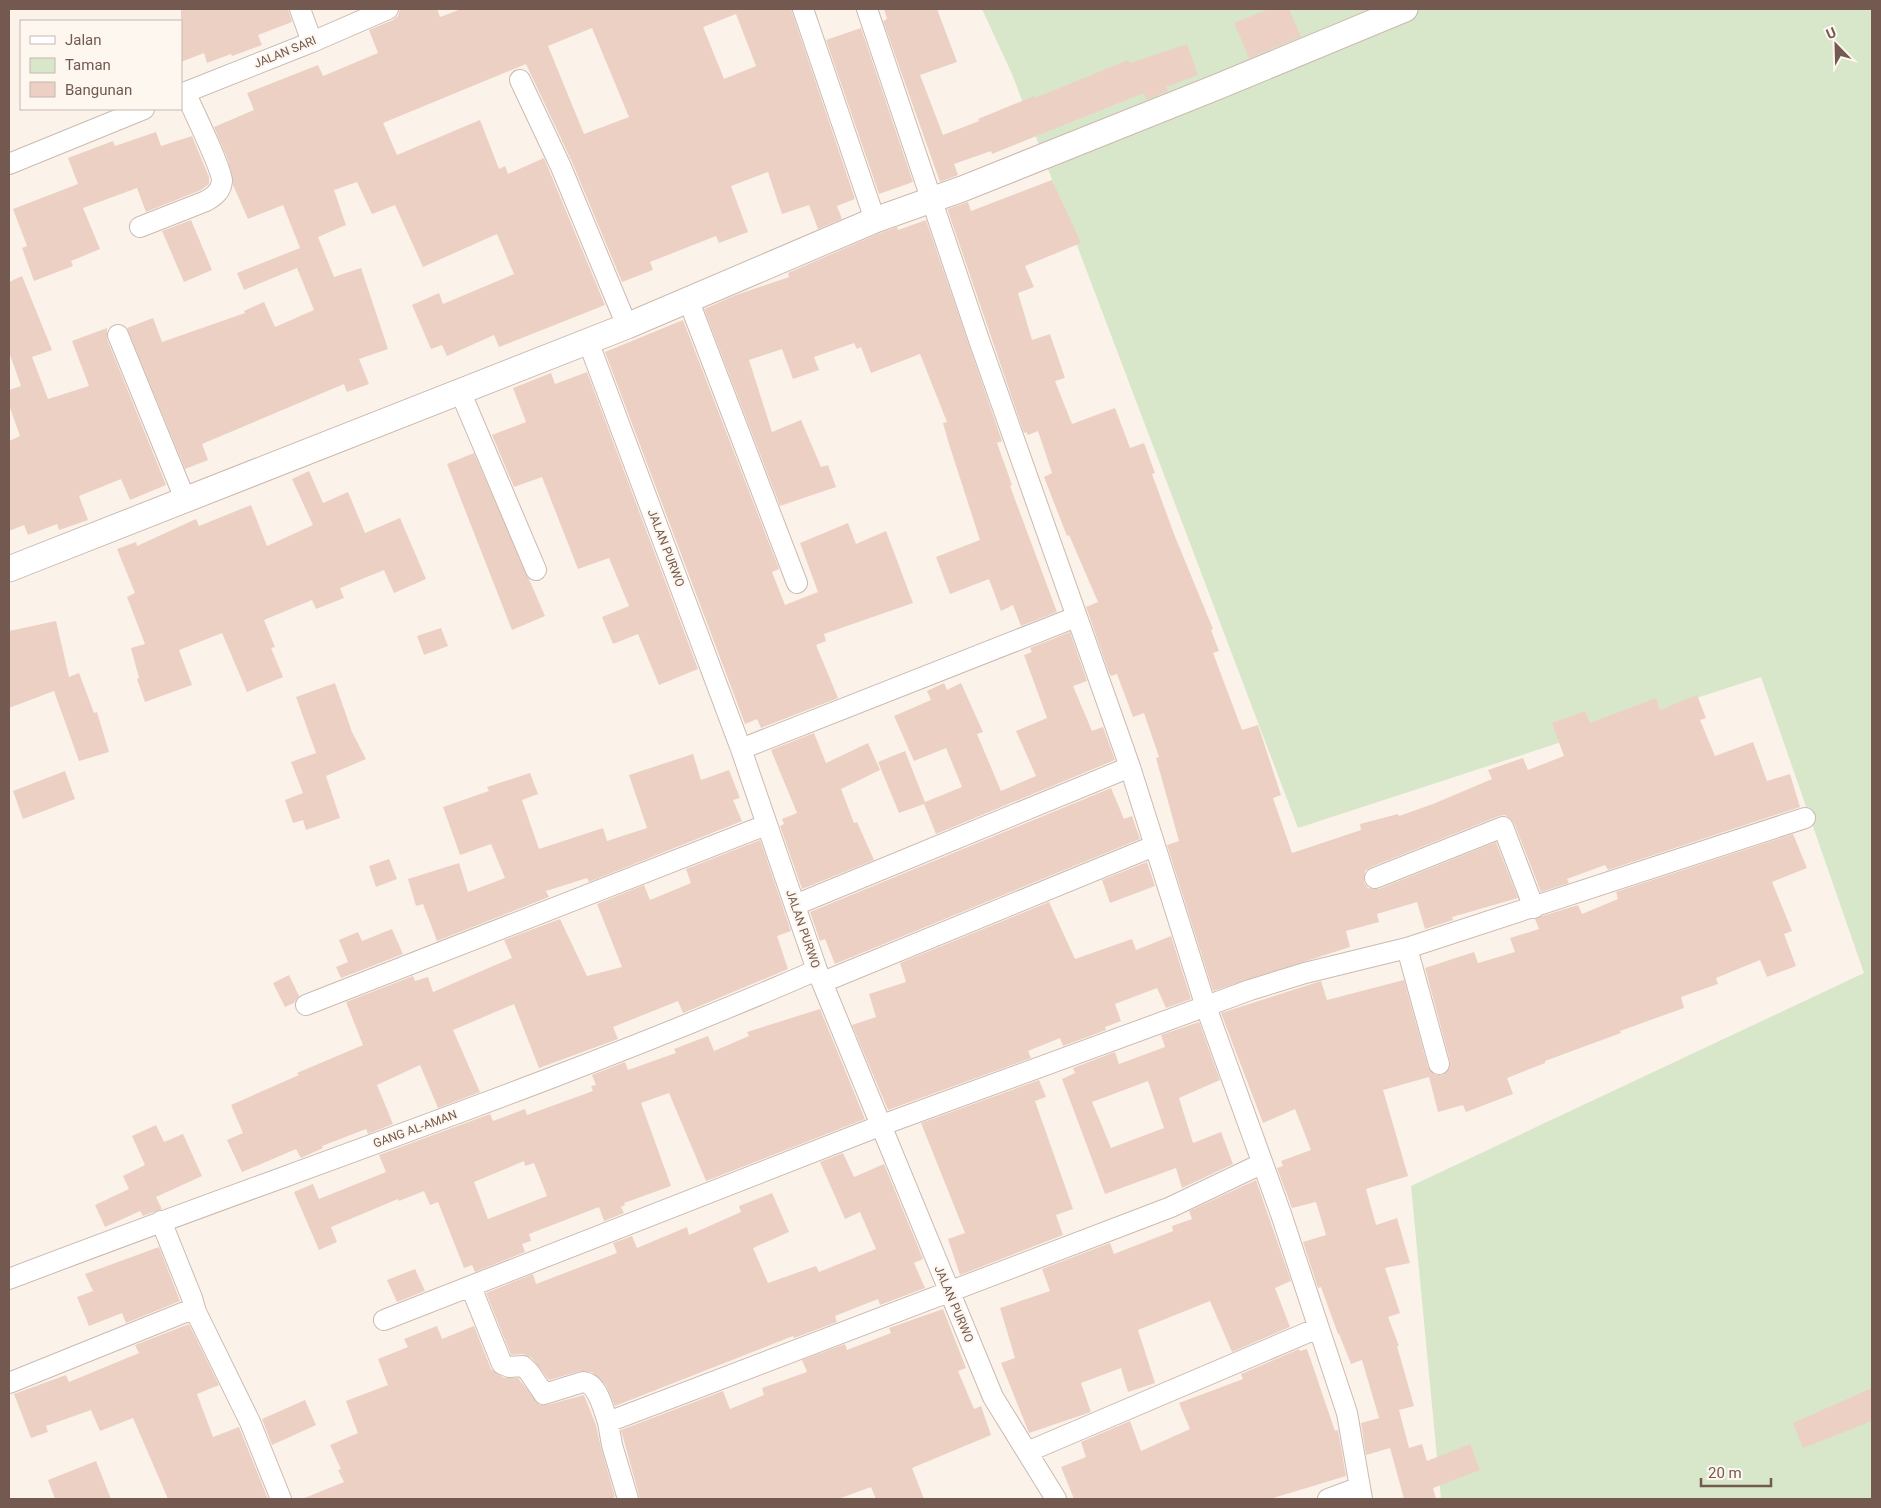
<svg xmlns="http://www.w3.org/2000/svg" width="1881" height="1508" font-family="Roboto,sans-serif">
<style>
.green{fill:#d8e7c9}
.building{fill:#edd0c4;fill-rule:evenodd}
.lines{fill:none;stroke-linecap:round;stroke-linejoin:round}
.minor-casing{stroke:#ccbab0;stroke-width:22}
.tertiary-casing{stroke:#ccbab0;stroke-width:27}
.minor{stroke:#fff;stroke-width:20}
.tertiary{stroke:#fff;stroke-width:25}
.labels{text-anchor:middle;stroke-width:4.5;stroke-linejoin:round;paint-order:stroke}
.street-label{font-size:12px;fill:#73594f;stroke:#fdf7f0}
</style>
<rect width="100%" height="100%" fill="#fbf2ea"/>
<path class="green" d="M 982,9 L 1872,9 L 1872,1499 L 1441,1499 L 1411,1186 L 1864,973 L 1761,677 L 1298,828 L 1012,74 Z"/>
<path class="building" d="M 181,9 L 288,9 L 292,22 L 258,35 L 262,45 L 232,56 L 231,54 L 207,63 L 204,53 L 181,62 Z
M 400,9 L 437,9 L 440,17 L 461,9 L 791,9 L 855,199 L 837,206 L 842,219 L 818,229 L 809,205 L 782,214 L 768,172 L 731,186 L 748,232 L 719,243 L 716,236 L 650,262 L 653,270 L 622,282 L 572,162 L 526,64 L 383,123 L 397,155 L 480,120 L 499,169 L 505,166 L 508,174 L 544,158 L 605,305 L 499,347 L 494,335 L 447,356 L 442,345 L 431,349 L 412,305 L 439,293 L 443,304 L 514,274 L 497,234 L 423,267 L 395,205 L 372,214 L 357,182 L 334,190 L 346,225 L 318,237 L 334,277 L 361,268 L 388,349 L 359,359 L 369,384 L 347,392 L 344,384 L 202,444 L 208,460 L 185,469 L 127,328 L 153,318 L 162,342 L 245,313 L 244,311 L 264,302 L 275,327 L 314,310 L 297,268 L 244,290 L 237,273 L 300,248 L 283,205 L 248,219 L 233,185 L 228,160 L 214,127 L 254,110 L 247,93 L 318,65 L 323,76 L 378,53 L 369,30 L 393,20 L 398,16 ZM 736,14 L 756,66 L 724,79 L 703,27 ZM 592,28 L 629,117 L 584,134 L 548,46 Z
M 884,9 L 937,9 L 957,62 L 920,75 L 943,135 L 979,121 L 978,119 L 1034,96 L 1035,98 L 1128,60 L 1130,63 L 1187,44 L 1198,75 L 1166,87 L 1168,91 L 1146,100 L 1144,93 L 992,154 L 991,151 L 954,164 L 958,175 L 940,182 L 883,21 L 887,19 Z
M 1269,9 L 1289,9 L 1301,37 L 1249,58 L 1234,23 Z
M 861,28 L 913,182 L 879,194 L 826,40 Z
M 156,132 L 161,146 L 192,136 L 209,177 L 209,184 L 201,190 L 146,212 L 137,188 L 83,208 L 100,249 L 71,261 L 73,266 L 34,281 L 22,248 L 27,246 L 13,209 L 78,184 L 68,158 L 113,141 L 115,146 Z
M 1052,180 L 1081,243 L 1025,266 L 1034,287 L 1018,293 L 1032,340 L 1050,334 L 1065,378 L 1055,381 L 1072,424 L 1115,408 L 1130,448 L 1144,443 L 1155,473 L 1152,474 L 1174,534 L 1213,629 L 1211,630 L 1219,651 L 1213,653 L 1242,730 L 1258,725 L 1281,795 L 1273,798 L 1292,853 L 1361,830 L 1360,824 L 1398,814 L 1399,816 L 1433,804 L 1492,779 L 1488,770 L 1523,758 L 1528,770 L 1564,756 L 1552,723 L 1585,711 L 1590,723 L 1656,698 L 1660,710 L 1697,695 L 1706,718 L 1700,720 L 1715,756 L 1753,742 L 1767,781 L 1790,774 L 1800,807 L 1608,870 L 1605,865 L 1567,879 L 1569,883 L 1541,892 L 1514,823 L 1505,815 L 1499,816 L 1371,867 L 1365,871 L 1364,882 L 1368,888 L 1379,889 L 1496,842 L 1518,898 L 1452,917 L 1453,920 L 1425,929 L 1417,902 L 1377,914 L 1379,922 L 1346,931 L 1350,947 L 1213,991 L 1167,845 L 1179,841 L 1156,758 L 1159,757 L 1144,713 L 1133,717 L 1117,674 L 1111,676 L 1109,673 L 1086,607 L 1098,602 L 1069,535 L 1067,536 L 1044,477 L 1052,473 L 1038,431 L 1028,435 L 1026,432 L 1024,433 L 948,211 L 948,209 L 968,202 L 971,211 Z
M 191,220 L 212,270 L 184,282 L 162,231 Z
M 926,220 L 1002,441 L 997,443 L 1012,485 L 1010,486 L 1057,612 L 1021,626 L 1013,605 L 1001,611 L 989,579 L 950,594 L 936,557 L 980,540 L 949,444 L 943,423 L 947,422 L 920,354 L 871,373 L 861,347 L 857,349 L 854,343 L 814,357 L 819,370 L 793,379 L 782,349 L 749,360 L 772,432 L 801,420 L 821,467 L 828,465 L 836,487 L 780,506 L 704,309 L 736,295 L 789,277 L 788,273 L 880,233 L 897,227 L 898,230 Z
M 22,276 L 52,350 L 32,357 L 48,399 L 89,386 L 72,341 L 107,328 L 107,339 L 166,485 L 130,500 L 121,479 L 79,496 L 88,520 L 59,530 L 57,524 L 28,535 L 24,525 L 9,531 L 9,441 L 20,436 L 9,405 L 9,390 L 21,386 L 9,352 L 9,282 Z
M 683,320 L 779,569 L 772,572 L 785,605 L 818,592 L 800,543 L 848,523 L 856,544 L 886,531 L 913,603 L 824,634 L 826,641 L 816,645 L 838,698 L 761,728 L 757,719 L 745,724 L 605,352 Z
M 587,372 L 698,669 L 659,685 L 638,634 L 613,644 L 602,617 L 629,606 L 609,558 L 578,569 L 542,477 L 514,487 L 492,435 L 526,422 L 513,388 L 551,373 L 555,384 Z
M 474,453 L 545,616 L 512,630 L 447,464 Z
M 309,471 L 323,503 L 348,492 L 365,533 L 400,518 L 426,579 L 394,593 L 384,570 L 340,588 L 344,598 L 316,609 L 312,600 L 264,620 L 275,647 L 271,648 L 283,677 L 247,692 L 222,633 L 179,650 L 192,685 L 145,702 L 137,679 L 139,678 L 131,648 L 145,644 L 127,597 L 135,593 L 117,549 L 136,542 L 137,546 L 196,519 L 199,526 L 251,505 L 267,546 L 313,525 L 292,479 Z
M 56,621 L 69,677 L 79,673 L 94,713 L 97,712 L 109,752 L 79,761 L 54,691 L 9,708 L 9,631 Z
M 441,628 L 448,646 L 424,655 L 417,636 Z
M 1070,632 L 1087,681 L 1073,686 L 1092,731 L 1103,727 L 1115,760 L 936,834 L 924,804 L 899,813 L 878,762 L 905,751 L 925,802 L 962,787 L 946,748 L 914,761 L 894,716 L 931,700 L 927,691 L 944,683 L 947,690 L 961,683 L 983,732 L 977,734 L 1001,791 L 1036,776 L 1016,731 L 1047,718 L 1024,655 L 1032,652 L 1030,648 Z
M 335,683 L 352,732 L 366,759 L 326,776 L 340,818 L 306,830 L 303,820 L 293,823 L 285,800 L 303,793 L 291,762 L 316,753 L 296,697 Z
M 814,733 L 826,763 L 868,743 L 880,770 L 841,789 L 854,823 L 857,822 L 874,860 L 802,889 L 780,826 L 784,824 L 782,819 L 797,813 L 771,750 Z
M 693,754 L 701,780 L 729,770 L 740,798 L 733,800 L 742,821 L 589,882 L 587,878 L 546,891 L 549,897 L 437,941 L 423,904 L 416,906 L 408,879 L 459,863 L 468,892 L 505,878 L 491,844 L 460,855 L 443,807 L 489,791 L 487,787 L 530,773 L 538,794 L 522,800 L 539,849 L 603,828 L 607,841 L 647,828 L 629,775 Z
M 65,771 L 75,799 L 23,819 L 13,791 Z
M 1111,788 L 1124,819 L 1132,816 L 1140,839 L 835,964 L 825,939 L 820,941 L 810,912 Z
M 1793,834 L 1807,868 L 1772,882 L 1792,931 L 1784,934 L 1796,966 L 1767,977 L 1760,960 L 1716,978 L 1718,984 L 1681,997 L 1684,1008 L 1620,1031 L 1621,1033 L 1545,1061 L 1545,1063 L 1507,1078 L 1513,1094 L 1466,1112 L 1463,1105 L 1438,1112 L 1429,1077 L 1383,1090 L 1408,1176 L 1366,1189 L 1376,1225 L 1397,1218 L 1410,1263 L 1385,1268 L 1400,1313 L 1388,1317 L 1399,1346 L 1397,1346 L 1414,1406 L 1399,1410 L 1409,1448 L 1422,1444 L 1427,1461 L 1470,1444 L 1480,1470 L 1433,1488 L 1436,1499 L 1404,1499 L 1390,1448 L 1366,1455 L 1361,1423 L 1379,1418 L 1362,1360 L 1351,1364 L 1339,1334 L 1338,1334 L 1321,1287 L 1318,1288 L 1303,1242 L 1326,1235 L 1316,1202 L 1292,1208 L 1277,1168 L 1283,1166 L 1281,1161 L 1311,1150 L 1295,1109 L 1263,1123 L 1221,1013 L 1321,981 L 1327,1000 L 1404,980 L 1428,1067 L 1436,1075 L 1443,1075 L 1450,1067 L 1450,1061 L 1425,968 L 1474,952 L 1478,963 L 1515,952 L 1510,938 L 1539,929 L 1535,919 L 1542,916 L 1578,905 L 1582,914 L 1618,899 L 1616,892 Z
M 760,840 L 791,931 L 777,936 L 788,969 L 683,1013 L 678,1001 L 613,1027 L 618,1039 L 539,1068 L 514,1004 L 453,1030 L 480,1092 L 438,1108 L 420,1065 L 377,1085 L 393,1124 L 368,1134 L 366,1129 L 322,1146 L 323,1148 L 301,1158 L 296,1149 L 242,1172 L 227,1140 L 243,1133 L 231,1105 L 299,1075 L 297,1073 L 363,1045 L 346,1002 L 413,976 L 415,981 L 428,977 L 433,992 L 512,958 L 504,940 L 560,919 L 587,976 L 622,967 L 597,904 L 644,885 L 650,900 L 691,883 L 686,869 Z
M 389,859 L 397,879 L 376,887 L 369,866 Z
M 1147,862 L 1155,886 L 1110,903 L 1102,880 Z
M 1049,902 L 1075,959 L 1132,939 L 1136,950 L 1171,936 L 1191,999 L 1166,1008 L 1157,988 L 1115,1004 L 1121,1021 L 1105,1027 L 1106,1030 L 1063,1046 L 1060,1038 L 1028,1051 L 1031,1058 L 888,1110 L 852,1025 L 876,1017 L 869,994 L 906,982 L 900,963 Z
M 392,929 L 403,954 L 341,978 L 336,967 L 348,962 L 339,940 L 358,932 L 362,941 Z
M 289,975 L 299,996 L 294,1003 L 285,1007 L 273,983 Z
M 820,1009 L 865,1119 L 706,1181 L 669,1093 L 641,1103 L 671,1186 L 624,1203 L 625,1205 L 621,1207 L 624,1213 L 604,1221 L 599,1207 L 529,1234 L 531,1241 L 522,1244 L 525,1252 L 475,1272 L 472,1265 L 464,1268 L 438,1202 L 430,1205 L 424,1191 L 399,1201 L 398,1199 L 331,1227 L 337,1242 L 319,1250 L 294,1192 L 313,1184 L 319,1199 L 386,1172 L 379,1155 L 490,1114 L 493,1121 L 525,1109 L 527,1115 L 593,1091 L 591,1086 L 596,1085 L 592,1075 L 625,1062 L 628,1070 L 676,1053 L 674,1049 L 708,1036 L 714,1051 L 749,1036 L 747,1032 ZM 524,1161 L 525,1166 L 534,1163 L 547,1196 L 488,1219 L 474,1182 Z
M 1199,1022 L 1220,1080 L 1179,1098 L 1193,1143 L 1221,1132 L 1233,1164 L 1182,1188 L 1176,1168 L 1105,1194 L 1062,1079 L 1075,1073 L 1073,1068 L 1115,1052 L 1119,1064 L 1165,1047 L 1161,1035 ZM 1148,1081 L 1164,1128 L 1111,1148 L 1092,1102 Z
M 1039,1080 L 1046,1097 L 1035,1101 L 1073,1209 L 1056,1215 L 1063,1235 L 960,1275 L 948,1239 L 965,1233 L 921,1123 Z
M 156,1125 L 164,1142 L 183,1134 L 202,1176 L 156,1197 L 162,1209 L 143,1216 L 140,1211 L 105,1227 L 95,1205 L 129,1189 L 123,1176 L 145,1165 L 132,1136 Z
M 843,1153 L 854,1177 L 884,1164 L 923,1259 L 914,1263 L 925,1288 L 880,1305 L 878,1299 L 835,1316 L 837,1322 L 794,1338 L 793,1336 L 615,1406 L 606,1385 L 592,1372 L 580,1371 L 549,1380 L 531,1357 L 523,1354 L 511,1355 L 486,1293 L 533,1274 L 536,1284 L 617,1253 L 613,1243 L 632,1236 L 637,1248 L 687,1227 L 689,1235 L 741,1212 L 739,1206 L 772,1193 L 789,1232 L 753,1248 L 768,1283 L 816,1266 L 819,1272 L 876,1249 L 860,1212 L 845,1219 L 820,1162 Z
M 1256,1180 L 1291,1281 L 1275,1288 L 1290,1327 L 1232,1352 L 1210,1301 L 1138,1330 L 1155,1383 L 1128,1392 L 1121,1368 L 1081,1383 L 1091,1412 L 1029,1433 L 1001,1363 L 1015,1358 L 1000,1308 L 1050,1291 L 1042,1269 L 1110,1243 L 1114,1254 L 1173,1231 L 1172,1226 L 1192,1219 L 1189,1211 Z
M 159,1247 L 180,1301 L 126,1323 L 122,1313 L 89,1326 L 77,1297 L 93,1291 L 85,1274 Z
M 415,1269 L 425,1291 L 397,1302 L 387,1280 Z
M 943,1309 L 966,1368 L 958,1371 L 974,1409 L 981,1406 L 991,1435 L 912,1468 L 924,1499 L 876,1499 L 871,1487 L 838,1499 L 640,1499 L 621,1430 L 723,1391 L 730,1409 L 764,1395 L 762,1388 L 807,1372 L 802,1360 L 845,1344 L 847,1350 L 891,1333 L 889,1328 Z
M 189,1324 L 219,1385 L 197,1394 L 213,1437 L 239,1427 L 268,1499 L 168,1499 L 133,1418 L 100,1431 L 91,1410 L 46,1426 L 48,1432 L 31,1438 L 14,1394 L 66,1375 L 69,1382 L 139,1353 L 135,1345 Z
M 437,1326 L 442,1339 L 474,1326 L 491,1369 L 504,1378 L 518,1378 L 540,1405 L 547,1405 L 584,1395 L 596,1425 L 601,1448 L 615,1497 L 610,1499 L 302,1499 L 344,1482 L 338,1470 L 341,1469 L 330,1445 L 358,1433 L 346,1401 L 388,1385 L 378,1359 L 408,1347 L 404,1339 Z
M 1299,1349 L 1300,1351 L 1307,1349 L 1335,1431 L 1338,1430 L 1346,1476 L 1270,1499 L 1074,1499 L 1061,1467 L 1086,1457 L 1081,1442 L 1130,1421 L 1141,1451 L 1190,1429 L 1179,1403 L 1243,1379 L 1241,1374 Z
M 1872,1388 L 1872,1421 L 1803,1448 L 1793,1423 Z
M 305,1400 L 316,1425 L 272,1445 L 262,1419 Z
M 96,1461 L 111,1499 L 55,1499 L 48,1480 Z"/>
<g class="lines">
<g class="minor-casing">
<path id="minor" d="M 300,9 L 312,42
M 803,9 L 875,220
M 867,9 L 979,340 L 1130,767 L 1206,1007 L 1281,1214 L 1347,1413 L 1362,1499
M 520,80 L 561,167 L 627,326
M 181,94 L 312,42 L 388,9
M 9,164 L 144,109
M 140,227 L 206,201 C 213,197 221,192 222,181 C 222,169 192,108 185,92
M 688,299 L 797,583
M 118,335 L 185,499
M 588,341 L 741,749 L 817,970 L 993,1397 L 1056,1499
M 460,391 L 536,570
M 741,749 L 1076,617
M 1375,878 L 1503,827 L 1534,908
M 795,905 L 1130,767
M 1407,948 L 1439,1064
M 823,982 L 1154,846
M 306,1005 L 766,825
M 161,1221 L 192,1298 L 196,1312 L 250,1422 L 281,1499
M 9,1279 C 278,1176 553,1085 817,970
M 471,1287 L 502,1364 L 509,1367 L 523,1366 L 529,1372 L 544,1394 L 583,1382 C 598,1383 603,1409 608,1422
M 384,1320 L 882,1125 L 1250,990 L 1305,973 L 1407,948 L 1805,818
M 9,1383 L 185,1312 L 196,1312
M 1027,1452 L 1318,1328
M 628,1499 L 612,1445 L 608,1422 L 1171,1207 L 1261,1164
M 1328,1499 L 1360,1487"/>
</g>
<g class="tertiary-casing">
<path id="tertiary" d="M 9,569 L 627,326 L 875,220 L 962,189 L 1217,87 L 1405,9"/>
</g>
<use href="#minor" class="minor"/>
<use href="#tertiary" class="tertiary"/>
</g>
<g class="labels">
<g class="street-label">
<text transform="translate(285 52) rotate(-22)" y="4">JALAN SARI</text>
<text transform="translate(666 548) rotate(69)" y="4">JALAN PURWO</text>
<text transform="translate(803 929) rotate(71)" y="4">JALAN PURWO</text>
<text transform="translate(415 1129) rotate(-20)" y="4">GANG AL-AMAN</text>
<text transform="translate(954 1304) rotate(67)" y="4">JALAN PURWO</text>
</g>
</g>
<rect width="1881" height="1508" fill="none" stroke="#73594f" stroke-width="20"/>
<rect x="20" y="20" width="162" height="90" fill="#fdf7f0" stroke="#c6b8b0"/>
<rect x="30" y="36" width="25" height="8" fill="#ffffff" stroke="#c6b8b0"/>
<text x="65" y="45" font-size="15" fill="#73594f">Jalan</text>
<rect x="30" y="58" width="25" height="15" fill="#d8e7c9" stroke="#c6b8b0"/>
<text x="65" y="70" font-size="15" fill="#73594f">Taman</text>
<rect x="30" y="82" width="25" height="15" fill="#edd0c4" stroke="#c6b8b0"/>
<text x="65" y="95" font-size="15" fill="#73594f">Bangunan</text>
<g transform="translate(1836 45) rotate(337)" stroke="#fdf7f0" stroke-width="4" paint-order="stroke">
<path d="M0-4L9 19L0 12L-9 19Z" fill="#73594f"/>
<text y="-8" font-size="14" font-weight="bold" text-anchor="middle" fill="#73594f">U</text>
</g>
<path d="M1701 1478v8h70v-8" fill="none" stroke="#73594f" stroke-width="2.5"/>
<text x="1708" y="1478" font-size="15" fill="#73594f" stroke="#fdf7f0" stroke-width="4" paint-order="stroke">20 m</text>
</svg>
